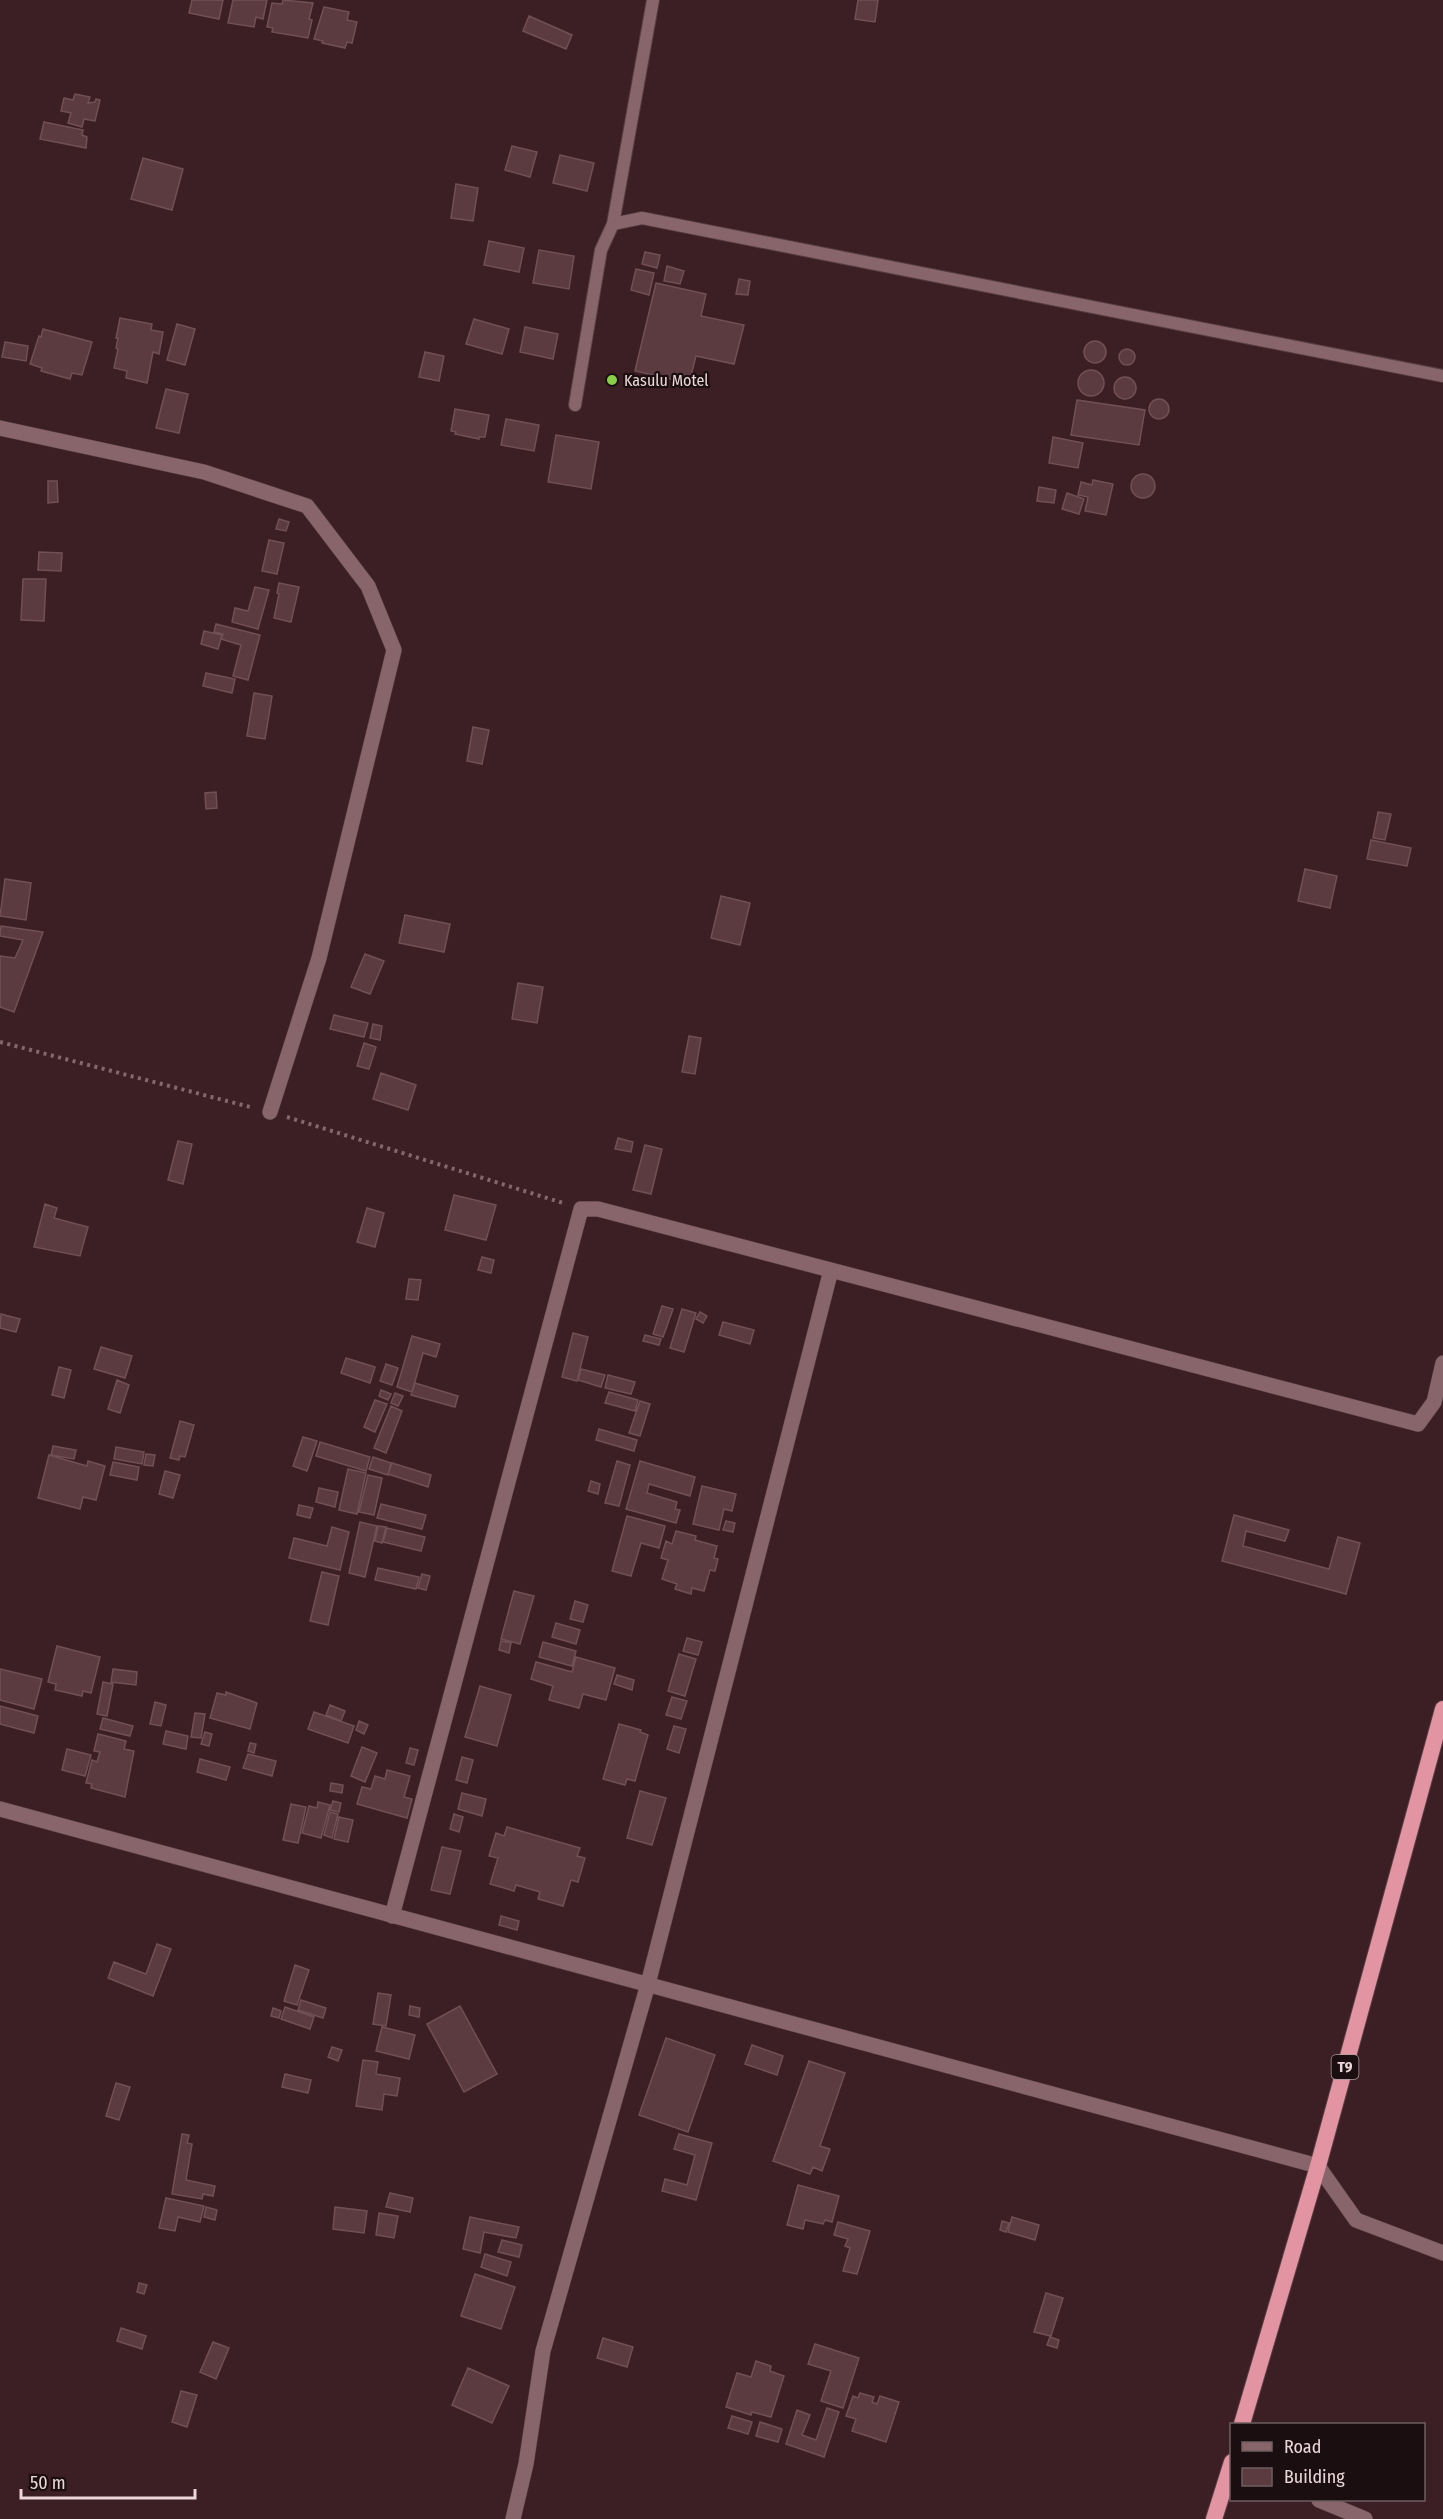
<svg xmlns="http://www.w3.org/2000/svg" width="1443" height="2519" font-family="'Fira Sans Condensed',sans-serif">
<style>
.building{fill:#5b3b40;stroke:#715055;stroke-width:1.5}
.lines{fill:none;stroke-linecap:round;stroke-linejoin:round}
.service-casing{stroke:#563e43;stroke-width:14}
.minor-casing{stroke:#563e43;stroke-width:16}
.trunk-casing{stroke:#563e43;stroke-width:18}
.path{stroke:#82696d;stroke-width:4;stroke-dasharray:3 4.5;stroke-linecap:butt}
.service{stroke:#88656b;stroke-width:12}
.minor{stroke:#88656b;stroke-width:15}
.trunk{stroke:#e394a2;stroke-width:16}
.poi-dot{fill:#89ce48;stroke:#1a0e10;stroke-width:2}
.labels{text-anchor:middle;stroke-width:4.5;stroke-linejoin:round;paint-order:stroke}
.shield{fill:#1a0e10;stroke:#ac9b9d;stroke-width:1.5}
.shield-label{font-size:15px;font-weight:bold;fill:#ebd7da}
.poi-label{font-size:16px;fill:#ebd7da;stroke:#1a0e10;text-anchor:start}
</style>
<rect width="100%" height="100%" fill="#3c1f24"/>
<path class="building" d="M 192,0 L 223,0 L 219,19 L 189,13 Z
M 233,0 L 267,0 L 263,19 L 256,17 L 254,27 L 228,23 Z
M 283,0 L 313,3 L 309,19 L 312,20 L 308,38 L 272,32 L 273,28 L 267,27 L 272,3 L 282,4 Z
M 858,0 L 878,0 L 875,22 L 855,19 Z
M 324,7 L 349,12 L 347,20 L 357,22 L 352,43 L 347,42 L 345,48 L 322,43 L 323,41 L 314,39 Z
M 529,16 L 572,35 L 566,49 L 523,31 Z
M 75,94 L 90,97 L 88,103 L 95,102 L 96,99 L 100,100 L 95,121 L 84,119 L 82,127 L 68,123 L 71,113 L 61,111 L 64,98 L 73,100 Z
M 44,122 L 83,130 L 82,135 L 87,137 L 86,148 L 40,139 Z
M 512,146 L 537,152 L 530,177 L 505,170 Z
M 560,155 L 594,163 L 587,191 L 553,183 Z
M 143,158 L 183,169 L 172,210 L 131,199 Z
M 456,184 L 478,188 L 473,221 L 451,218 Z
M 489,241 L 524,248 L 519,272 L 484,265 Z
M 539,250 L 574,256 L 569,289 L 533,283 Z
M 645,252 L 660,255 L 657,268 L 642,264 Z
M 667,266 L 684,271 L 680,284 L 664,281 Z
M 636,269 L 654,273 L 649,295 L 631,290 Z
M 739,279 L 750,281 L 748,295 L 736,294 Z
M 656,283 L 706,294 L 701,316 L 744,325 L 734,364 L 696,356 L 689,383 L 635,371 Z
M 120,318 L 152,324 L 151,330 L 163,332 L 159,354 L 153,352 L 147,383 L 126,378 L 127,371 L 114,368 L 118,349 L 116,348 L 118,338 L 116,338 Z
M 474,319 L 509,329 L 502,354 L 466,344 Z
M 177,324 L 195,329 L 185,365 L 167,360 Z
M 525,327 L 558,334 L 553,359 L 520,352 Z
M 43,329 L 92,342 L 82,375 L 72,373 L 70,379 L 41,371 L 42,368 L 30,364 L 39,336 L 41,337 Z
M1084 352a11 11 0 1 1 22 0a11 11 0 1 1-22 0Z
M 5,342 L 28,346 L 26,361 L 2,357 Z
M1119 357a8 8 0 1 1 16 0a8 8 0 1 1-16 0Z
M 425,352 L 444,356 L 439,381 L 419,377 Z
M1078 383a13 13 0 1 1 26 0a13 13 0 1 1-26 0Z
M1114 388a11 11 0 1 1 22 0a11 11 0 1 1-22 0Z
M 166,389 L 188,394 L 179,433 L 156,428 Z
M1149 409a10 10 0 1 1 20 0a10 10 0 1 1-20 0Z
M 1077,400 L 1145,410 L 1139,445 L 1071,435 Z
M 455,409 L 489,415 L 485,437 L 479,437 L 479,439 L 455,434 L 456,432 L 451,431 Z
M 506,419 L 539,425 L 534,451 L 501,445 Z
M 556,435 L 599,442 L 591,489 L 548,482 Z
M 1053,437 L 1083,443 L 1078,468 L 1049,463 Z
M1131 486a12 12 0 1 1 24 0a12 12 0 1 1-24 0Z
M 1093,480 L 1113,484 L 1106,515 L 1085,511 L 1088,497 L 1078,495 L 1081,482 L 1092,485 Z
M 48,481 L 57,481 L 58,502 L 48,503 Z
M 1039,487 L 1056,490 L 1054,503 L 1037,501 Z
M 1067,493 L 1084,499 L 1079,514 L 1062,509 Z
M 279,519 L 289,522 L 286,531 L 276,529 Z
M 269,540 L 284,543 L 277,574 L 262,571 Z
M 39,552 L 62,553 L 61,571 L 38,570 Z
M 23,579 L 46,579 L 44,621 L 21,620 Z
M 279,583 L 299,587 L 291,622 L 274,618 L 279,594 L 277,593 Z
M 255,587 L 269,590 L 258,629 L 232,622 L 235,608 L 248,611 Z
M 216,624 L 260,635 L 248,680 L 233,676 L 241,645 L 221,639 L 223,634 L 214,632 Z
M 204,631 L 222,635 L 218,649 L 201,644 Z
M 206,673 L 235,679 L 232,693 L 203,686 Z
M 254,693 L 272,696 L 265,739 L 247,736 Z
M 473,727 L 489,730 L 482,764 L 467,761 Z
M 216,792 L 217,808 L 206,809 L 205,793 Z
M 1378,812 L 1391,814 L 1385,840 L 1373,838 Z
M 1371,840 L 1411,848 L 1407,866 L 1367,859 Z
M 1305,869 L 1337,876 L 1330,908 L 1298,901 Z
M 5,879 L 31,883 L 26,920 L 0,916 Z
M 721,896 L 750,903 L 740,945 L 711,938 Z
M 405,915 L 450,924 L 444,952 L 399,943 Z
M 1,926 L 43,932 L 14,1012 L 0,1007 L 0,956 L 15,958 L 23,940 L 0,936 Z
M 365,954 L 384,961 L 370,994 L 351,987 Z
M 518,983 L 543,987 L 537,1023 L 512,1019 Z
M 334,1015 L 368,1023 L 364,1037 L 330,1029 Z
M 373,1024 L 382,1026 L 380,1040 L 370,1038 Z
M 689,1036 L 701,1038 L 695,1074 L 682,1072 Z
M 364,1043 L 376,1047 L 369,1069 L 357,1066 Z
M 381,1073 L 416,1085 L 408,1110 L 373,1099 Z
M 618,1138 L 633,1142 L 631,1152 L 615,1149 Z
M 178,1141 L 192,1144 L 183,1184 L 168,1180 Z
M 645,1145 L 662,1149 L 651,1194 L 633,1190 Z
M 454,1195 L 496,1205 L 486,1240 L 445,1230 Z
M 45,1204 L 57,1208 L 54,1218 L 88,1227 L 80,1256 L 34,1247 Z
M 367,1208 L 384,1213 L 375,1247 L 357,1242 Z
M 482,1257 L 494,1260 L 491,1273 L 478,1270 Z
M 409,1279 L 421,1280 L 418,1300 L 406,1299 Z
M 662,1306 L 673,1309 L 663,1337 L 653,1334 Z
M 682,1309 L 696,1313 L 684,1352 L 670,1348 Z
M 700,1312 L 707,1316 L 703,1323 L 696,1319 Z
M 1,1314 L 20,1319 L 16,1332 L 0,1328 Z
M 723,1322 L 754,1330 L 750,1344 L 719,1335 Z
M 573,1333 L 588,1337 L 577,1381 L 562,1377 Z
M 645,1335 L 661,1339 L 659,1345 L 643,1341 Z
M 412,1336 L 440,1344 L 436,1357 L 423,1353 L 412,1392 L 397,1387 Z
M 101,1347 L 132,1356 L 125,1378 L 94,1369 Z
M 346,1358 L 375,1367 L 370,1383 L 341,1373 Z
M 386,1364 L 398,1368 L 392,1385 L 380,1381 Z
M 59,1367 L 71,1370 L 64,1398 L 52,1395 Z
M 581,1369 L 605,1375 L 601,1387 L 578,1380 Z
M 608,1375 L 635,1382 L 631,1394 L 605,1388 Z
M 117,1380 L 129,1385 L 120,1413 L 108,1409 Z
M 415,1383 L 458,1396 L 455,1407 L 411,1395 Z
M 381,1390 L 391,1394 L 388,1400 L 379,1396 Z
M 609,1392 L 638,1400 L 635,1411 L 605,1403 Z
M 395,1393 L 403,1396 L 398,1406 L 391,1403 Z
M 375,1400 L 387,1404 L 375,1432 L 364,1427 Z
M 640,1401 L 650,1404 L 640,1436 L 629,1433 Z
M 391,1406 L 402,1411 L 386,1453 L 374,1448 Z
M 180,1421 L 194,1425 L 185,1457 L 180,1456 L 179,1460 L 170,1458 Z
M 599,1429 L 637,1440 L 634,1451 L 596,1440 Z
M 303,1437 L 317,1441 L 307,1471 L 293,1466 Z
M 320,1442 L 370,1457 L 366,1471 L 316,1456 Z
M 53,1446 L 76,1450 L 74,1459 L 51,1455 Z
M 116,1447 L 144,1452 L 142,1464 L 114,1459 Z
M 146,1454 L 155,1455 L 153,1466 L 144,1465 Z
M 49,1455 L 87,1466 L 88,1461 L 105,1466 L 96,1500 L 83,1497 L 80,1509 L 38,1498 Z
M 373,1457 L 391,1463 L 388,1475 L 369,1469 Z
M 617,1461 L 630,1465 L 619,1506 L 605,1503 Z
M 640,1461 L 695,1477 L 690,1496 L 649,1484 L 647,1493 L 677,1502 L 675,1509 L 680,1510 L 676,1523 L 626,1509 Z
M 113,1462 L 139,1467 L 137,1480 L 110,1475 Z
M 392,1463 L 431,1475 L 428,1487 L 388,1474 Z
M 348,1469 L 366,1473 L 357,1514 L 339,1510 Z
M 165,1471 L 180,1475 L 173,1498 L 159,1494 Z
M 368,1475 L 382,1478 L 374,1515 L 359,1512 Z
M 591,1481 L 600,1484 L 598,1494 L 588,1491 Z
M 702,1486 L 736,1494 L 732,1511 L 724,1509 L 719,1530 L 693,1524 Z
M 319,1488 L 338,1492 L 335,1507 L 316,1502 Z
M 381,1504 L 426,1515 L 422,1529 L 377,1518 Z
M 299,1505 L 313,1508 L 310,1518 L 297,1515 Z
M 1234,1515 L 1289,1530 L 1285,1541 L 1246,1531 L 1243,1546 L 1329,1569 L 1338,1537 L 1360,1543 L 1346,1594 L 1222,1561 Z
M 627,1516 L 665,1526 L 659,1548 L 641,1543 L 631,1576 L 612,1571 Z
M 726,1521 L 735,1523 L 733,1532 L 723,1530 Z
M 360,1522 L 377,1526 L 365,1577 L 349,1573 Z
M 378,1526 L 386,1527 L 382,1543 L 375,1541 Z
M 332,1527 L 349,1532 L 340,1570 L 289,1558 L 294,1538 L 327,1546 Z
M 387,1528 L 425,1537 L 421,1551 L 383,1542 Z
M 676,1531 L 696,1536 L 695,1540 L 717,1546 L 714,1558 L 718,1559 L 715,1571 L 710,1570 L 704,1591 L 692,1588 L 691,1594 L 675,1589 L 677,1584 L 662,1579 L 668,1560 L 661,1558 L 666,1541 L 672,1544 Z
M 378,1568 L 419,1577 L 416,1589 L 375,1580 Z
M 322,1572 L 339,1576 L 328,1625 L 310,1621 Z
M 422,1574 L 430,1576 L 426,1590 L 418,1588 Z
M 514,1591 L 534,1596 L 520,1644 L 501,1639 Z
M 575,1601 L 588,1605 L 583,1622 L 570,1619 Z
M 556,1623 L 580,1630 L 576,1644 L 552,1637 Z
M 687,1638 L 702,1642 L 698,1655 L 683,1651 Z
M 501,1641 L 511,1643 L 509,1653 L 499,1650 Z
M 543,1642 L 576,1651 L 572,1666 L 539,1657 Z
M 57,1646 L 100,1657 L 91,1693 L 83,1691 L 82,1696 L 55,1690 L 56,1684 L 48,1682 Z
M 679,1654 L 696,1659 L 685,1696 L 668,1691 Z
M 576,1657 L 615,1668 L 606,1700 L 583,1694 L 579,1708 L 549,1700 L 553,1686 L 531,1679 L 536,1662 L 572,1672 Z
M 0,1669 L 42,1679 L 34,1709 L 0,1700 Z
M 113,1669 L 137,1672 L 136,1685 L 111,1682 Z
M 617,1675 L 634,1680 L 632,1690 L 614,1684 Z
M 103,1682 L 113,1684 L 107,1716 L 97,1714 Z
M 480,1686 L 511,1695 L 497,1746 L 465,1737 Z
M 226,1692 L 257,1703 L 250,1729 L 210,1718 L 217,1693 L 226,1695 Z
M 672,1697 L 687,1701 L 681,1719 L 666,1715 Z
M 155,1702 L 166,1705 L 161,1726 L 150,1724 Z
M 330,1705 L 345,1711 L 341,1721 L 326,1715 Z
M 0,1706 L 38,1716 L 34,1733 L 0,1724 Z
M 314,1712 L 354,1726 L 348,1743 L 308,1729 Z
M 195,1713 L 205,1714 L 201,1738 L 191,1737 Z
M 103,1718 L 133,1726 L 130,1736 L 100,1729 Z
M 359,1721 L 368,1725 L 364,1734 L 356,1730 Z
M 619,1724 L 641,1730 L 640,1732 L 648,1735 L 635,1781 L 627,1779 L 625,1785 L 603,1779 Z
M 674,1726 L 686,1729 L 679,1753 L 667,1749 Z
M 166,1731 L 188,1736 L 186,1749 L 163,1744 Z
M 205,1732 L 212,1734 L 209,1746 L 201,1744 Z
M 98,1734 L 126,1741 L 124,1749 L 134,1751 L 125,1797 L 91,1788 L 92,1784 L 86,1783 L 92,1760 L 97,1762 L 100,1752 L 94,1751 Z
M 250,1743 L 256,1744 L 254,1753 L 248,1751 Z
M 362,1747 L 377,1753 L 365,1782 L 351,1776 Z
M 410,1748 L 418,1750 L 414,1765 L 406,1763 Z
M 67,1749 L 91,1755 L 85,1776 L 62,1770 Z
M 248,1754 L 276,1761 L 272,1776 L 243,1768 Z
M 462,1757 L 473,1760 L 467,1783 L 456,1780 Z
M 200,1759 L 230,1767 L 226,1780 L 197,1772 Z
M 387,1770 L 410,1776 L 404,1797 L 412,1799 L 407,1818 L 357,1804 L 362,1787 L 371,1789 L 375,1776 L 385,1779 Z
M 331,1783 L 343,1785 L 342,1793 L 330,1791 Z
M 640,1791 L 666,1798 L 652,1845 L 627,1838 Z
M 462,1793 L 486,1799 L 482,1816 L 458,1809 Z
M 333,1801 L 341,1803 L 339,1812 L 330,1810 Z
M 318,1802 L 330,1805 L 321,1838 L 302,1833 L 309,1806 L 317,1808 Z
M 291,1804 L 306,1807 L 298,1843 L 283,1840 Z
M 330,1812 L 338,1814 L 332,1838 L 324,1835 Z
M 454,1814 L 463,1817 L 459,1832 L 450,1829 Z
M 339,1817 L 353,1820 L 348,1842 L 334,1839 Z
M 507,1827 L 580,1848 L 577,1856 L 585,1858 L 578,1882 L 571,1880 L 563,1906 L 538,1899 L 540,1892 L 516,1885 L 514,1891 L 490,1884 L 498,1858 L 489,1856 L 496,1833 L 504,1836 Z
M 442,1847 L 461,1851 L 450,1894 L 431,1890 Z
M 501,1916 L 519,1921 L 517,1930 L 499,1925 Z
M 157,1944 L 171,1949 L 153,1996 L 108,1978 L 114,1962 L 146,1974 Z
M 295,1965 L 309,1970 L 297,2005 L 284,2001 Z
M 378,1993 L 391,1995 L 386,2026 L 373,2024 Z
M 301,2000 L 326,2008 L 323,2018 L 298,2010 Z
M 410,2006 L 420,2008 L 419,2017 L 409,2015 Z
M 460,2006 L 497,2074 L 464,2092 L 427,2024 Z
M 285,2007 L 314,2017 L 310,2029 L 281,2019 Z
M 273,2008 L 281,2011 L 279,2018 L 271,2016 Z
M 382,2027 L 415,2035 L 409,2059 L 376,2051 Z
M 666,2038 L 715,2055 L 688,2132 L 639,2115 Z
M 752,2045 L 783,2056 L 777,2075 L 745,2064 Z
M 332,2047 L 342,2050 L 338,2061 L 328,2057 Z
M 363,2060 L 378,2062 L 376,2074 L 400,2078 L 397,2096 L 384,2094 L 382,2110 L 356,2106 Z
M 809,2061 L 845,2073 L 820,2146 L 830,2149 L 822,2171 L 813,2167 L 810,2174 L 773,2161 Z
M 285,2074 L 311,2080 L 308,2093 L 282,2087 Z
M 116,2083 L 130,2087 L 119,2120 L 106,2116 Z
M 182,2134 L 189,2135 L 187,2143 L 192,2144 L 186,2180 L 215,2186 L 213,2196 L 203,2194 L 202,2199 L 172,2194 Z
M 679,2134 L 712,2143 L 696,2200 L 662,2191 L 665,2179 L 687,2185 L 695,2155 L 674,2149 Z
M 798,2185 L 839,2196 L 832,2222 L 825,2220 L 823,2224 L 805,2220 L 803,2229 L 787,2225 Z
M 390,2193 L 413,2198 L 410,2212 L 386,2207 Z
M 166,2198 L 204,2206 L 200,2222 L 178,2217 L 175,2231 L 159,2228 Z
M 206,2207 L 217,2210 L 215,2220 L 204,2217 Z
M 335,2207 L 367,2211 L 364,2233 L 333,2229 Z
M 379,2213 L 398,2216 L 394,2238 L 376,2235 Z
M 470,2217 L 519,2227 L 516,2238 L 484,2232 L 480,2253 L 463,2249 Z
M 1012,2217 L 1039,2225 L 1035,2240 L 1008,2232 Z
M 1002,2221 L 1009,2223 L 1006,2232 L 1000,2230 Z
M 838,2222 L 870,2231 L 857,2274 L 843,2271 L 850,2248 L 845,2246 L 848,2239 L 834,2235 Z
M 502,2240 L 522,2245 L 519,2257 L 498,2252 Z
M 485,2254 L 511,2262 L 507,2276 L 481,2267 Z
M 475,2274 L 515,2287 L 501,2329 L 461,2316 Z
M 139,2283 L 147,2285 L 144,2294 L 137,2292 Z
M 1046,2293 L 1063,2298 L 1051,2336 L 1034,2332 Z
M 121,2328 L 146,2336 L 142,2349 L 117,2341 Z
M 1050,2337 L 1059,2340 L 1057,2348 L 1047,2345 Z
M 603,2338 L 633,2347 L 627,2367 L 597,2358 Z
M 213,2342 L 229,2348 L 216,2379 L 200,2372 Z
M 815,2344 L 859,2358 L 843,2408 L 821,2401 L 831,2371 L 808,2364 Z
M 756,2361 L 771,2366 L 770,2371 L 784,2376 L 771,2417 L 752,2412 L 751,2415 L 726,2407 L 737,2373 L 751,2377 Z
M 468,2368 L 509,2386 L 492,2423 L 452,2405 Z
M 181,2391 L 197,2395 L 187,2427 L 172,2422 Z
M 860,2393 L 874,2397 L 872,2402 L 877,2404 L 880,2396 L 899,2402 L 886,2442 L 852,2431 L 856,2419 L 846,2416 L 853,2396 L 858,2398 Z
M 827,2408 L 839,2412 L 824,2457 L 786,2444 L 797,2410 L 810,2415 L 802,2435 L 816,2440 Z
M 732,2416 L 752,2422 L 748,2434 L 728,2428 Z
M 760,2422 L 782,2429 L 778,2442 L 756,2436 Z"/>
<g class="lines">
<g class="service-casing">
<path id="service" d="M 613,224 L 653,0
M 575,405 L 601,250 L 613,224 L 642,218 L 1443,376"/>
</g>
<g class="minor-casing">
<path id="minor" d="M 0,428 L 204,472 L 307,506 L 368,586 L 394,650 L 319,958 L 270,1112
M 0,1809 L 1318,2166 L 1356,2220 L 1443,2253
M 392,1916 L 581,1209 L 598,1209 L 1418,1424 L 1434,1402 L 1443,1363
M 1319,2500 L 1365,2519
M 513,2519 L 526,2464 L 543,2351 L 648,1984 L 831,1270"/>
</g>
<g class="trunk-casing">
<path id="trunk" d="M 1242,2424 L 1318,2166 L 1443,1709
M 1214,2519 L 1232,2462"/>
</g>
<path class="path" d="M 0,1042 L 254,1108
M 287,1117 L 563,1203"/>
<use href="#service" class="service"/>
<use href="#minor" class="minor"/>
<use href="#trunk" class="trunk"/>
</g>
<circle class="poi-dot" cx="612" cy="380" r="6"/>
<g class="labels">
<rect class="shield" x="1331.5" y="2055" width="27" height="24" rx="4.5"/>
<g class="shield-label">
<text x="1345" y="2072">T9</text>
</g>
<g class="poi-label">
<text x="624" y="386">Kasulu Motel</text>
</g>
</g>
<rect x="1230" y="2423" width="195" height="78" fill="#1a0e10" stroke="#6e5e61" stroke-width="1.5"/>
<rect x="1242" y="2442" width="30" height="9" fill="#88656b" stroke="#6e5e61" stroke-width="1.5"/>
<text x="1284" y="2453" font-size="18" fill="#ebd7da">Road</text>
<rect x="1242" y="2468" width="30" height="18" fill="#5b3b40" stroke="#6e5e61" stroke-width="1.5"/>
<text x="1284" y="2483" font-size="18" fill="#ebd7da">Building</text>
<path d="M21 2489v9h174v-9" fill="none" stroke="#ebd7da" stroke-width="3"/>
<text x="30" y="2489" font-size="18" fill="#ebd7da" stroke="#1a0e10" stroke-width="4.5" paint-order="stroke">50 m</text>
</svg>
